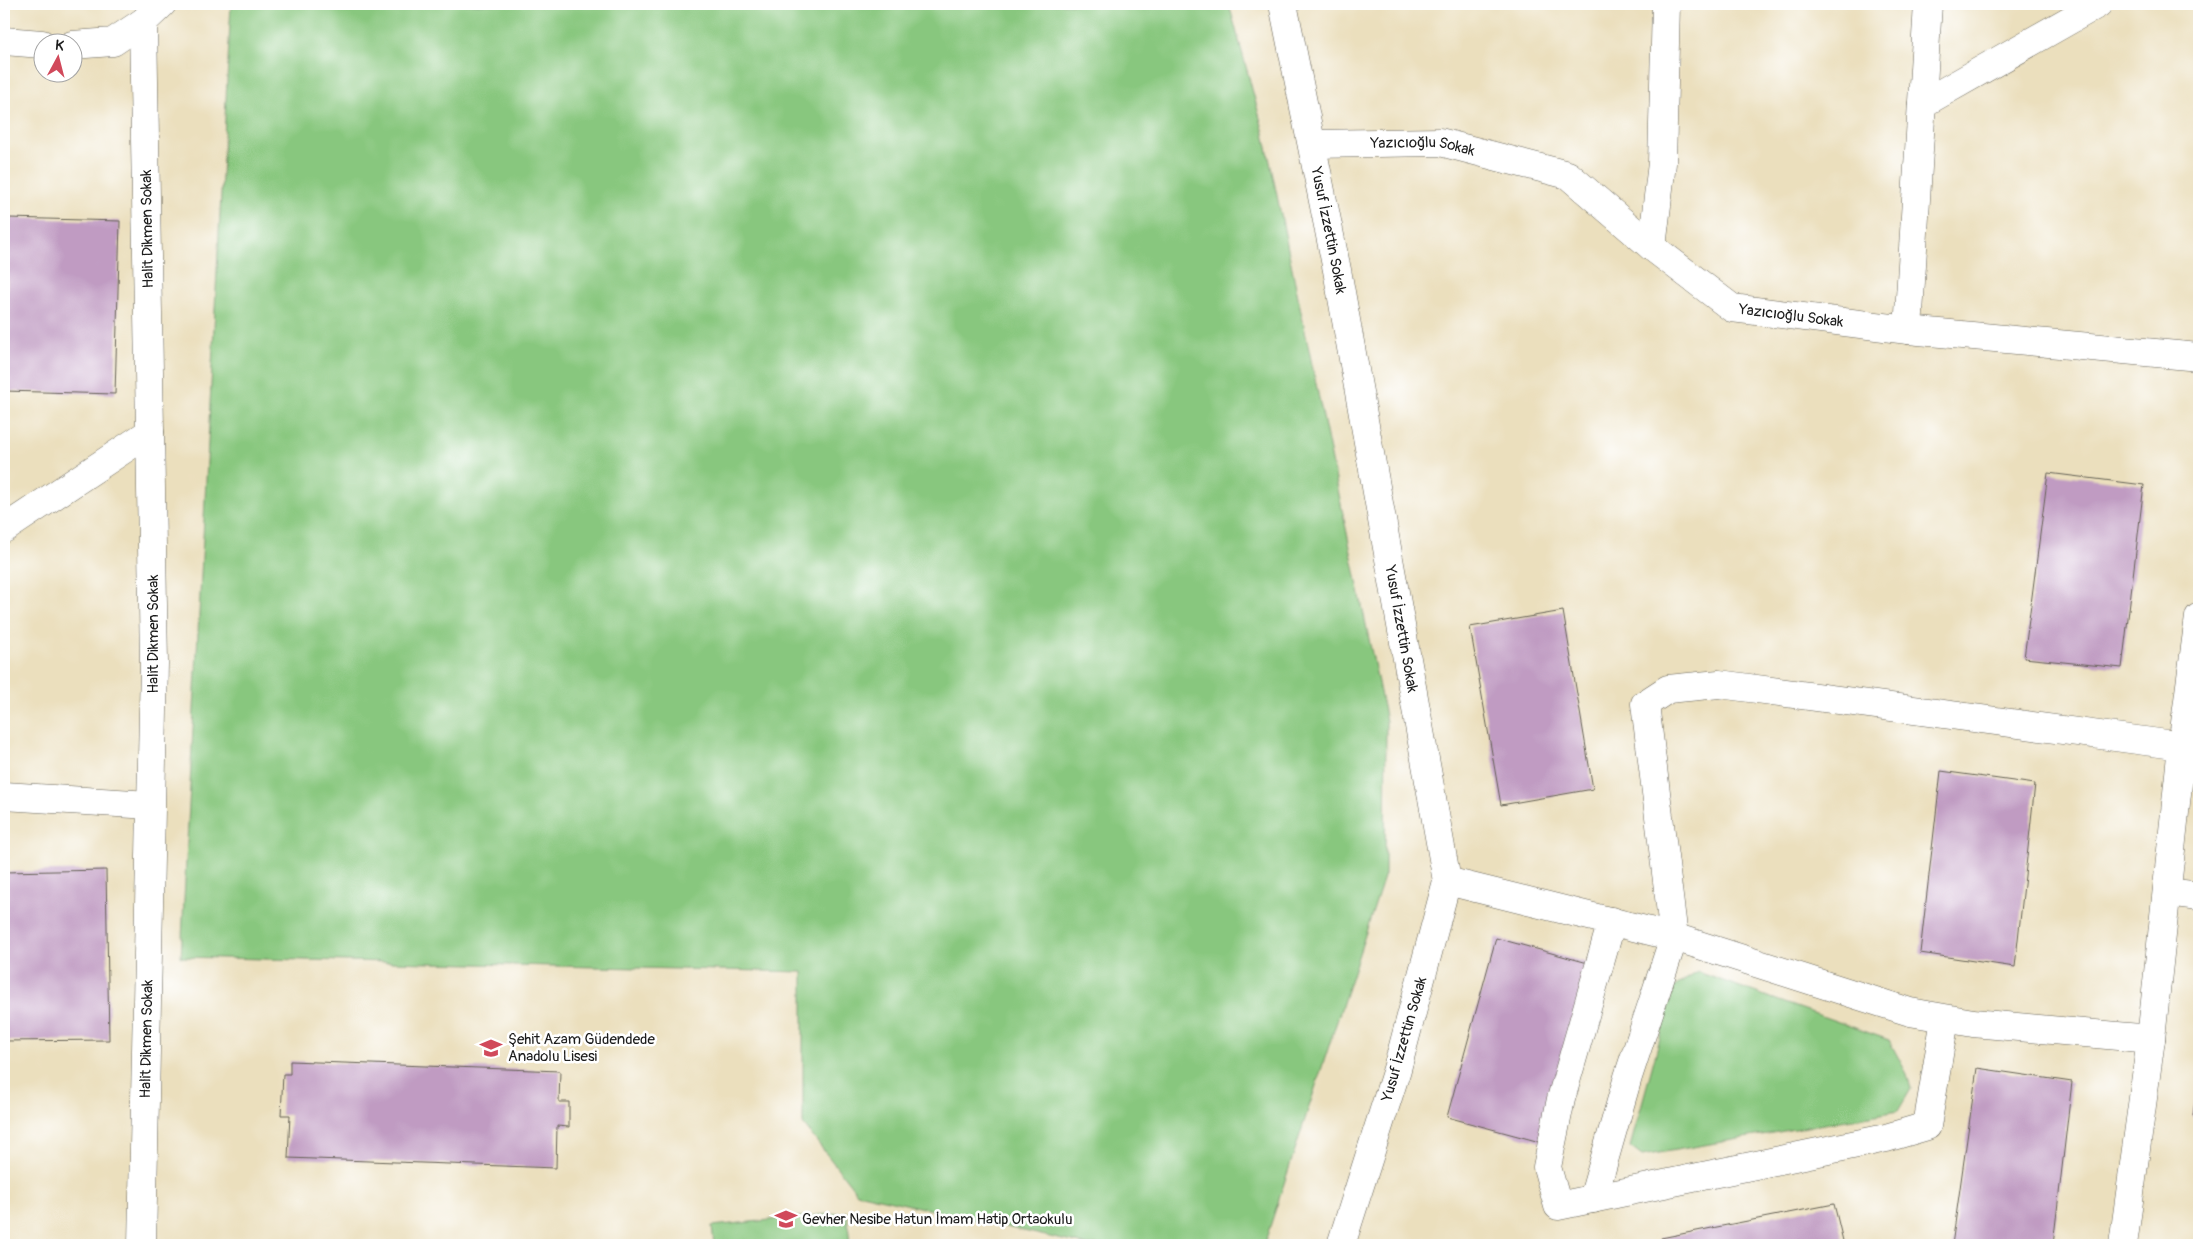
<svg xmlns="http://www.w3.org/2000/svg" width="2203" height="1249" font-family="Pangolin,sans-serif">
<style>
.green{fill:#88c77e;stroke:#52724d}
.building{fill:#c09bc2}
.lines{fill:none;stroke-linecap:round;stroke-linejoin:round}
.street-casing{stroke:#646054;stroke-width:29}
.street{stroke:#fff;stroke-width:28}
.labels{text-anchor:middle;stroke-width:5;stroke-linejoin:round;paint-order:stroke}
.street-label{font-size:15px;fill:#1c1c1c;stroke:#fff}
.poi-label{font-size:15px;fill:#1c1c1c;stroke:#fff;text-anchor:start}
</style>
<rect width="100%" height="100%" fill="#fff"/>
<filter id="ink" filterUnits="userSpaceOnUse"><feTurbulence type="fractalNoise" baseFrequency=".02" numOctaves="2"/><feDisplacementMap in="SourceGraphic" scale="10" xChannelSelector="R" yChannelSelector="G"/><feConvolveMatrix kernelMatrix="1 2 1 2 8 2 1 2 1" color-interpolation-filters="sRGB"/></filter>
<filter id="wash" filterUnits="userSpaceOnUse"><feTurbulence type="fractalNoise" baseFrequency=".0096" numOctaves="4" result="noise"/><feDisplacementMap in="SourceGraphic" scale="20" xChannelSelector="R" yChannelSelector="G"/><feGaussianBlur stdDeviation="1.12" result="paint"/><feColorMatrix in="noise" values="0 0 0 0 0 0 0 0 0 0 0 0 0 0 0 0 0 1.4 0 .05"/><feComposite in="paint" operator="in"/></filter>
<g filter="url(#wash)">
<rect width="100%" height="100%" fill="#ebdfbd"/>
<path class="green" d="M 231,4 L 1229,4 L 1264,133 L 1386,721 L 1385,874 L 1264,1245 L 1085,1245 L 857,1193 L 803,1124 L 803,972 L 181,957 Z
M 1698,972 L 1889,1040 L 1907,1074 L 1911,1089 L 1898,1111 L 1642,1156 L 1630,1147 L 1674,987 Z
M 847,1212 L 850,1245 L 714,1245 L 712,1226 Z"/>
<g id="blocks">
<path class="building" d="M 9,218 L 120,221 L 115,394 L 4,391 Z
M 2048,473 L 2144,485 L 2122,668 L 2024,658 Z
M 1563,611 L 1593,789 L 1501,805 L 1470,627 Z
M 1941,771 L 2035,784 L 2015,967 L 1920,953 Z
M 106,870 L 109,1040 L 4,1041 L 4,872 Z
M 1496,938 L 1588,963 L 1540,1142 L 1447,1117 Z
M 290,1061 L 560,1071 L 559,1102 L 569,1102 L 569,1127 L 557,1126 L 556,1168 L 288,1158 L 290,1115 L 281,1115 L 283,1074 L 290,1074 Z
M 1977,1068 L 2072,1082 L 2053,1245 L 1952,1245 Z
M 2198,1076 L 2199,1076 L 2199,1117 L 2193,1116 Z
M 1834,1204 L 1844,1245 L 1662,1245 L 1661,1238 Z"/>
</g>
</g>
<g filter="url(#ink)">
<use href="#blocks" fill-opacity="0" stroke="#646054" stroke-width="1"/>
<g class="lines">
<g class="street-casing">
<g id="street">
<path id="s1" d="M 1283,4 L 1337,270 L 1447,881 L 1397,1069 L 1341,1245"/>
<path d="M 4,41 L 42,44"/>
<path d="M 72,45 L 113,42 L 143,22 L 162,4"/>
<path d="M 1922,104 L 2098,4"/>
<path id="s2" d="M 1312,144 L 1440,142 L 1568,175 L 1652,247 L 1732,308 L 1908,330 L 2199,357"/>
<path d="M 1652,247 L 1662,163 L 1666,4"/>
<path d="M 1908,330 L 1928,4"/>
<path d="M 4,529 L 150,432"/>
<path d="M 4,796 L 150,805"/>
<path d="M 1447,881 L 1674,937 L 1910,1012 L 1973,1023 L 2151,1039"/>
<path d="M 2167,892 L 2199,896"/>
<path d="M 1612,921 L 1561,1099 L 1547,1167 L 1558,1206 L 1886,1138 L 1927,1126 L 1945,1019"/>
<path d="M 1593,1199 L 1628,1077 L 1674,937 L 1645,704 L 1668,689 L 1719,684 L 2182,746"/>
<path id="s3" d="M 142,1245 L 154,663 L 143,22"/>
<path d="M 2123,1245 L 2151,1039 L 2182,746 L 2199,617"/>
</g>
</g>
<use href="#street" class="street"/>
</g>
</g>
<defs>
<g id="school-bare" transform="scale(1.725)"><path d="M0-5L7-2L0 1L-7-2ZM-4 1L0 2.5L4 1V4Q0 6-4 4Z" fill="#d1495b" stroke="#fff" stroke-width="2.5" paint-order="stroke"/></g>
</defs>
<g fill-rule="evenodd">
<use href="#school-bare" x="491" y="1048"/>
<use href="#school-bare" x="786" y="1219"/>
</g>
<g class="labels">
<g class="street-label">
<text dy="5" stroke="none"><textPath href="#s2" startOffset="111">Yazıcıoğlu Sokak</textPath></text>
<text transform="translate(147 229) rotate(-91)" y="5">Halit Dikmen Sokak</text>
<text dy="5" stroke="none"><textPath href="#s1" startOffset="231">Yusuf İzzettin Sokak</textPath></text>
<text dy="5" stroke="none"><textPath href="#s2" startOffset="531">Yazıcıoğlu Sokak</textPath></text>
<text dy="5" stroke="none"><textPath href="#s1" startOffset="636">Yusuf İzzettin Sokak</textPath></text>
<text transform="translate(153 634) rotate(-90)" y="5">Halit Dikmen Sokak</text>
<text dy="5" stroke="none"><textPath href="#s3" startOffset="206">Halit Dikmen Sokak</textPath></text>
<text transform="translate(1404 1039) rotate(-74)" y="5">Yusuf İzzettin Sokak</text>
</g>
<g class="poi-label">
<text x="508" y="1044">Şehit Azam Güdendede<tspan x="508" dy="17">Anadolu Lisesi</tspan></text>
<text x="802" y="1224">Gevher Nesibe Hatun İmam Hatip Ortaokulu</text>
</g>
</g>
<rect width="2203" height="1249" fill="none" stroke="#fff" stroke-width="20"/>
<g transform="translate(58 58) rotate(7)"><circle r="24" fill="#ffffff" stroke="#a4a4a4"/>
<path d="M0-4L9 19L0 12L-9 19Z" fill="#d1495b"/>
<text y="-8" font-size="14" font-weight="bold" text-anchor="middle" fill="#1c1c1c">K</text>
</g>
</svg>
